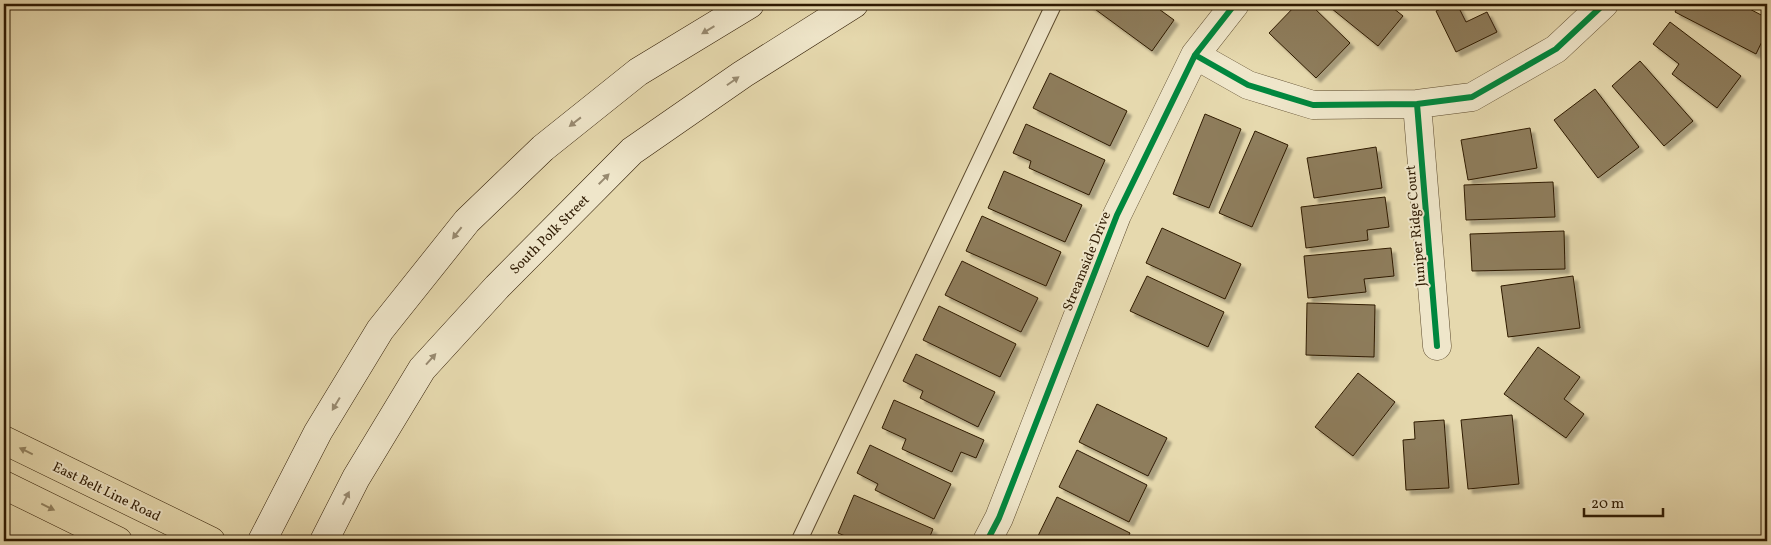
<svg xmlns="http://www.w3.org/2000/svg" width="1771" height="545" font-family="Vollkorn,serif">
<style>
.building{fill:#8e7d5b;stroke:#2e1a02;filter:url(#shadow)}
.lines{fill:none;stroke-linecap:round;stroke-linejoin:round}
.service-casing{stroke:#5c4a2d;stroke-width:17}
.minor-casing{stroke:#5c4a2d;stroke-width:29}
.secondary-casing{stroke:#2e1a02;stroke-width:29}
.primary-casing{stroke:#2e1a02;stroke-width:29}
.service{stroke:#efe6ca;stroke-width:15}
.minor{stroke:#efe6ca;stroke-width:28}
.secondary{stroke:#efe6ca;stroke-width:28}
.primary{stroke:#e6d9ae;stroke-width:28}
.cycleway-casing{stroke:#efe6ca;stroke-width:9}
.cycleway{stroke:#00873e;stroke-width:6}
.oneway{fill:#988a70}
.oneway2{fill:#938361}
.labels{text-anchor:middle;stroke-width:4;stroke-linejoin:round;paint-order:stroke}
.street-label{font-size:14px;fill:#2e1a02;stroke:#efe6ca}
</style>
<defs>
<filter id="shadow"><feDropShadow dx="4.5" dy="4.5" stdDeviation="1" flood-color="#0004"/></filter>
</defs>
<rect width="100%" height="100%" fill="#e6d9ae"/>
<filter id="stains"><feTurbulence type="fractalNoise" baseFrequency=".004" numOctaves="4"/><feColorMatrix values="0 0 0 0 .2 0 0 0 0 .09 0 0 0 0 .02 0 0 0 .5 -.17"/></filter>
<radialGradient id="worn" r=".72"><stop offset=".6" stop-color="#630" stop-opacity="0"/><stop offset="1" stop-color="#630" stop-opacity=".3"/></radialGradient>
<path class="building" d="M 1088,4 L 1152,4 L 1174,20 L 1152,51 Z
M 1297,4 L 1310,4 L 1350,43 L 1316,78 L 1269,33 Z
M 1326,4 L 1388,4 L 1403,16 L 1378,46 Z
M 1452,4 L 1457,4 L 1466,22 L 1487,12 L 1497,32 L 1456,52 L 1436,11 Z
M 1679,4 L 1740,4 L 1767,18 L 1767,31 L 1756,54 L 1675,12 Z
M 1670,22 L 1741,76 L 1717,108 L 1672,74 L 1679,64 L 1653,44 Z
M 1640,61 L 1693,121 L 1664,146 L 1612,86 Z
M 1050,73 L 1127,111 L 1110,146 L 1033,108 Z
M 1595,89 L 1639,147 L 1598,178 L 1554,120 Z
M 1205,114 L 1241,129 L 1209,208 L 1173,194 Z
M 1026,124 L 1105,160 L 1089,195 L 1029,168 L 1031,161 L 1013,153 Z
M 1530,128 L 1537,168 L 1468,180 L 1461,140 Z
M 1255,131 L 1288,145 L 1252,227 L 1219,213 Z
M 1376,147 L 1382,188 L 1314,198 L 1307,158 Z
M 1004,171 L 1082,205 L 1065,242 L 988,208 Z
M 1553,182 L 1555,217 L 1466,220 L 1464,185 Z
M 1385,197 L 1389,227 L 1367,230 L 1368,240 L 1306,248 L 1301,207 Z
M 982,216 L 1061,252 L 1046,286 L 966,251 Z
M 1162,228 L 1241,264 L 1225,299 L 1146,263 Z
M 1564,231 L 1565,269 L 1472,271 L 1470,234 Z
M 1391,248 L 1394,276 L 1364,279 L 1366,292 L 1308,298 L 1304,256 Z
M 962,261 L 1038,298 L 1021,332 L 945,295 Z
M 1147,276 L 1224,312 L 1208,347 L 1130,311 Z
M 1573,276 L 1580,328 L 1508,337 L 1501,286 Z
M 1307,303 L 1375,305 L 1374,357 L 1306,355 Z
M 939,306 L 1016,344 L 1000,377 L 923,340 Z
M 1538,347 L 1580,377 L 1564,399 L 1584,414 L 1566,438 L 1504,394 Z
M 916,354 L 995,392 L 978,427 L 920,398 L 923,391 L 903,381 Z
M 1358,373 L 1395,402 L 1353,456 L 1315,427 Z
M 894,400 L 984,440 L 976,458 L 961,452 L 952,472 L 902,449 L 906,439 L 882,428 Z
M 1097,404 L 1167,438 L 1148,476 L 1079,442 Z
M 1512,415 L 1519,484 L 1468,489 L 1461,420 Z
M 1444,420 L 1449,488 L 1406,490 L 1403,440 L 1415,439 L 1414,422 Z
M 870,445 L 951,484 L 934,519 L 875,490 L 878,484 L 857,473 Z
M 1077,450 L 1147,485 L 1129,522 L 1059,487 Z
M 854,495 L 933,529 L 928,541 L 857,541 L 838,533 Z
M 1057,497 L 1130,533 L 1126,541 L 1050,541 L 1038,536 Z"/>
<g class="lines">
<g class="service-casing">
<path id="service" d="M 799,541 L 1054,4"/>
</g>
<g class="minor-casing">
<path id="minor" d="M 1195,55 L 1248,85 L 1313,105 L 1417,104 L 1472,97 L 1556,49 L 1604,4
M 1417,104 L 1437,346
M 987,541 L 999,518 L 1117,215 L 1195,55 L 1235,4"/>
</g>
<g class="secondary-casing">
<path id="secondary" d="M 262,541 L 318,432 L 380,330 L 467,221 L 543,148 L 638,72 L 750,4
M 324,541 L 356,478 L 422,369 L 497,287 L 632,151 L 743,74 L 854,4"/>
</g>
<g class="primary-casing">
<path id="primary" d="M 4,440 L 211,541
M 4,485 L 118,541"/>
</g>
<use href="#service" class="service"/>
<use href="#minor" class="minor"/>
<use href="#secondary" class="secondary"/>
<use href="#primary" class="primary"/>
<g class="cycleway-casing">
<path id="cycleway" d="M 1195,55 L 1248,85 L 1313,105 L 1417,104 L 1472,97 L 1556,49 L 1604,4
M 1417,104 L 1437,346
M 987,541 L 999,518 L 1117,215 L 1195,55 L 1235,4"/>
</g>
<use href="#cycleway" class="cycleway"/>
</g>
<defs><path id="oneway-solid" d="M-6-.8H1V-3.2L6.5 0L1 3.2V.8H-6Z" transform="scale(1.25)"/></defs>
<g class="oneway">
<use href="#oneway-solid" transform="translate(708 30) rotate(149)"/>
<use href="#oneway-solid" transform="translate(733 81) rotate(-35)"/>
<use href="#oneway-solid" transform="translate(575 122) rotate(142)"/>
<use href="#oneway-solid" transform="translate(604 179) rotate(-45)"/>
<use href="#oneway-solid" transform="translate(457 233) rotate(128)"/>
<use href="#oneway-solid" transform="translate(431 359) rotate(-48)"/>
<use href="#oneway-solid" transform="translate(336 404) rotate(121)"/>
<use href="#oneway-solid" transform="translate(346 498) rotate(-63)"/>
</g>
<g class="oneway2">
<use href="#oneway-solid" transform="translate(26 451) rotate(-154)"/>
<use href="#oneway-solid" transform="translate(48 507) rotate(26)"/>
</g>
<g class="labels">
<g class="street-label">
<text transform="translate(1415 226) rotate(-95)" y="5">Juniper Ridge Court</text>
<text transform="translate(549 234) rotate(-45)" y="5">South Polk Street</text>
<text transform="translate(1086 261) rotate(-68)" y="5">Streamside Drive</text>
<text transform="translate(107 491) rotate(26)" y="5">East Belt Line Road</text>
</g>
</g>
<rect width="1771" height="545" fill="none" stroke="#e6d9ae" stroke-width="20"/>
<rect x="5" y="5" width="1761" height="535" fill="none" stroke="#2e1a02" stroke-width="2.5"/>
<rect x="10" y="10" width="1751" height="525" fill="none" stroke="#2e1a02"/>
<path d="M1584 508v8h79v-8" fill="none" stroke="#2e1a02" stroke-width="2.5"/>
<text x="1591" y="508" font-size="15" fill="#2e1a02" stroke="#efe6ca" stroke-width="4" paint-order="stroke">20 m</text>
<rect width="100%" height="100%" filter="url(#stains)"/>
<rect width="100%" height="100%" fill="url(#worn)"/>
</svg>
